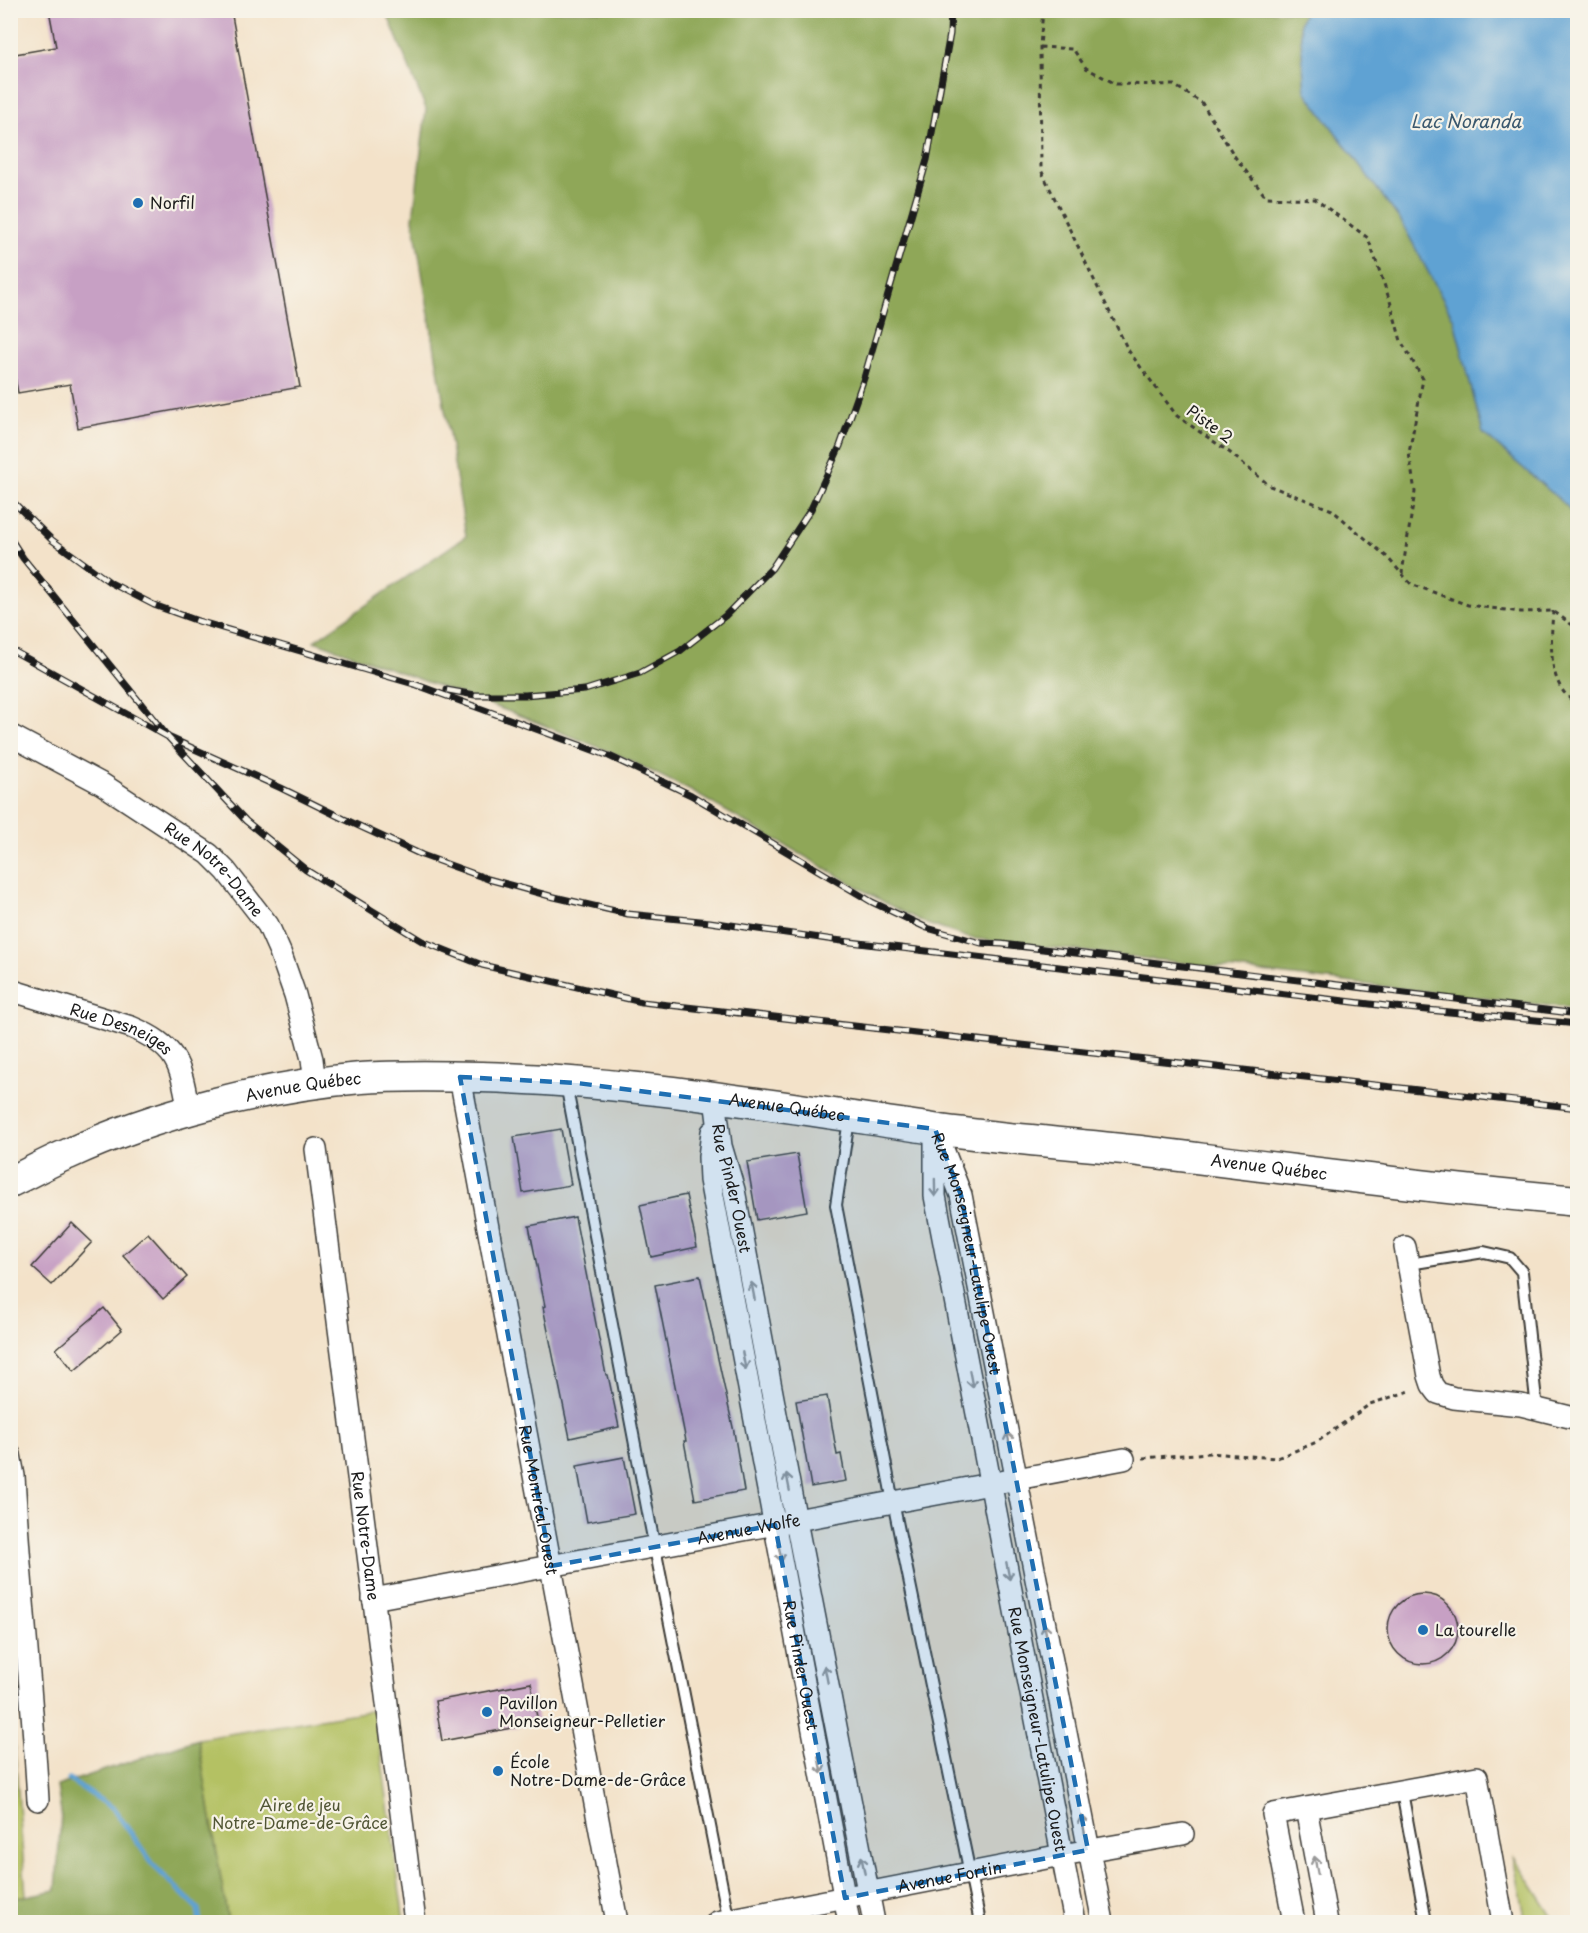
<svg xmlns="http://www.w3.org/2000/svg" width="1588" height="1933" font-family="'Playpen Sans',sans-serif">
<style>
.green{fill:#b4c163;stroke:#686e40;stroke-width:1.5}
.forest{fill:#8fa759;stroke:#56623a;stroke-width:1.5}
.water{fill:#5fa2d3;stroke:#3e5f78;stroke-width:1.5}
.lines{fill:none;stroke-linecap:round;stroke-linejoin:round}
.stream{stroke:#5fa2d3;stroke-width:5}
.building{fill:#c7a0c4}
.service-casing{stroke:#3c3a36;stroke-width:14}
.minor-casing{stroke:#3c3a36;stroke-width:24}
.secondary-casing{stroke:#3c3a36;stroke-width:33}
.path{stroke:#3c3a36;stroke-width:3;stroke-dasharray:4.5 4.5;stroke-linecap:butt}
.service{stroke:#fff;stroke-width:10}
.minor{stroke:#fff;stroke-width:21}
.secondary{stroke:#fff;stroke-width:30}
.rail-casing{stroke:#1c1c1c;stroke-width:7}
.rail{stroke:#f7f3e8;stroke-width:4.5;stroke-dasharray:14;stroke-linecap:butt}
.oneway{stroke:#999}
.marked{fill:#1f6fb2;fill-opacity:0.2;stroke:#1f6fb2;stroke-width:4.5;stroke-dasharray:12 8;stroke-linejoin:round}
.poi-dot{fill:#1f6fb2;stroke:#f7f3e8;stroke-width:2}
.labels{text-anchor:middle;stroke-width:4.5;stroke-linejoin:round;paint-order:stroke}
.poi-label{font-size:16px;fill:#1c1c1c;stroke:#f7f3e8;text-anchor:start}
.street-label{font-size:16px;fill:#1c1c1c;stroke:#f7f3e8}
.park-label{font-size:16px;fill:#515635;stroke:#f7f3e8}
.water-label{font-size:18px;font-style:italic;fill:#3a586e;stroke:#f7f3e8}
</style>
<rect width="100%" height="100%" fill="#f7f3e8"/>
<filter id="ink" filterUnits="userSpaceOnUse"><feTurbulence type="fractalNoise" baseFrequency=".0167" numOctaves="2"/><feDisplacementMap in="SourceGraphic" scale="12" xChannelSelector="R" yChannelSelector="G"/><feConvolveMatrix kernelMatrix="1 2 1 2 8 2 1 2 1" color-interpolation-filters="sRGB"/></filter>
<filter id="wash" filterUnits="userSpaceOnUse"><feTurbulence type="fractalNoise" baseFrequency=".008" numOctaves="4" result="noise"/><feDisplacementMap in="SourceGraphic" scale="24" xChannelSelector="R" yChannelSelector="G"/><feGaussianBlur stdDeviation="1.35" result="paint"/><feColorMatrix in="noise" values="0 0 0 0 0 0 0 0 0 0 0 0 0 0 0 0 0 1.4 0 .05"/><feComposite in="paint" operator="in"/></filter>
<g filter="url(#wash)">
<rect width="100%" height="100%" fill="#f3e2c9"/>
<path class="green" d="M 10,1688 L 26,1896 L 11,1899 L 10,1899 Z
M 375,1710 L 404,1922 L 228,1922 L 198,1739 Z
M 1513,1856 L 1556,1922 L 1526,1922 Z"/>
<path class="forest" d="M 386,11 L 1305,11 L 1300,23 L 1305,91 L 1401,221 L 1454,320 L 1483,433 L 1567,506 L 1577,524 L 1577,1009 L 969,938 L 927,924 L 889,905 L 691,791 L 623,757 L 518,715 L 314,641 L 466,536 L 413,219 L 426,109 Z
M 198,1739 L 228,1922 L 11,1922 L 11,1899 L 56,1890 L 61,1813 L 57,1786 Z"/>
<path class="water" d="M 1305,10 L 1577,11 L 1577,524 L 1567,506 L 1483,433 L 1454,320 L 1401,221 L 1305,91 L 1300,23 Z"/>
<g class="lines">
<path class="stream" d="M 69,1780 L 113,1808 L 155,1867 L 198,1909 L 200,1922"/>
</g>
<g id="blocks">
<path class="building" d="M 49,10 L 231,10 L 300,387 L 78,428 L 70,384 L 18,393 L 10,351 L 10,55 L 56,47 Z
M 561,1129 L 571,1185 L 523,1193 L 514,1137 Z
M 797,1154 L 807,1211 L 757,1220 L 747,1162 Z
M 686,1195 L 697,1247 L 651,1257 L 640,1205 Z
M 575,1217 L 606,1375 L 608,1375 L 619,1427 L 570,1438 L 543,1307 L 545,1306 L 529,1226 Z
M 72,1223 L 92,1242 L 52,1285 L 32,1267 Z
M 148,1233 L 187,1277 L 163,1299 L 123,1255 Z
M 700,1276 L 734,1432 L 744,1491 L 695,1500 L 684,1441 L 686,1441 L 655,1285 Z
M 104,1308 L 122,1330 L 74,1371 L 56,1349 Z
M 827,1396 L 837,1455 L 841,1454 L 846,1481 L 811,1487 L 796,1401 Z
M 624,1457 L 635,1514 L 587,1522 L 577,1466 Z
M1388 1629a35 35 0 1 1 70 0a35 35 0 1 1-70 0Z
M 531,1683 L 538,1723 L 442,1741 L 435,1701 Z"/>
</g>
</g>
<g filter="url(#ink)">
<use href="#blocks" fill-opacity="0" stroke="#3c3a36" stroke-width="1.5"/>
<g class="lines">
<g class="service-casing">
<path id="service" d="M 566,1084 L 650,1523 L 729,1922
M 849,1120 L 836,1205 L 893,1502 L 980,1922
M 1409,1264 L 1484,1252 L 1510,1258 L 1522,1272 L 1537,1409
M 1402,1792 L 1426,1922"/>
</g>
<g class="minor-casing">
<g id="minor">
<path id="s1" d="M 10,735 L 102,784 L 209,854 L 226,871 L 268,925 L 280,952 L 295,995 L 312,1059 L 315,1084"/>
<path id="s2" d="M 10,990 L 131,1027 C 178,1047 180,1063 189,1111"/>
<path id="s3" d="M 460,1077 L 617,1922"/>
<path id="s4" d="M 715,1098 L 721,1146 L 734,1190 L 796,1521 L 874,1922"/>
<path id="s5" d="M 935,1129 L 961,1195 L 1103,1922"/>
<path id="s6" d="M 712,1132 L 709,1157 L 710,1180 L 849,1922"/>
<path id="s7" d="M 935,1142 L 935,1196 L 1075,1922"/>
<path id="s8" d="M 316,1149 L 415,1922"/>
<path d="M 1405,1247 L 1429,1376 L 1432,1385 L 1438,1393 L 1454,1398 L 1521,1405 L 1578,1419"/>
<path d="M 10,1455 L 14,1476 C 20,1585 32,1692 38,1800"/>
<path id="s9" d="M 373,1599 L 1124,1459"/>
<path d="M 1306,1808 L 1327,1922"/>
<path id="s10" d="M 717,1922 L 1062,1855 L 1183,1834"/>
<path d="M 1294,1922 L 1273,1814 L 1477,1777 L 1503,1922"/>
</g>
</g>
<g class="secondary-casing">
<g id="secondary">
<path id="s11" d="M 10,1182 C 30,1173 48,1162 68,1154 C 155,1114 265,1086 361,1078 C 401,1075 441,1076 481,1077 C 633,1081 784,1107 934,1129 C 1002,1139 1072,1143 1140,1151 C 1286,1169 1432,1188 1578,1201"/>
</g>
</g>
<path class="path" d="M 1043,10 L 1040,47 L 1041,170 L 1128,350 L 1177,416 L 1229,452 L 1270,486 L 1332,510 L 1387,557 L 1411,584 L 1468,605 L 1521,612 L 1553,611 L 1578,629
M 1040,47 L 1073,49 L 1086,68 L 1116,84 L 1174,85 L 1202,103 L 1235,157 L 1266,197 L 1315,199 L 1368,238 L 1390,301 L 1401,341 L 1423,379 L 1409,453 L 1415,492 L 1402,573
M 1553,611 C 1551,642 1546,687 1578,704
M 1143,1458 L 1209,1453 L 1277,1458 L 1317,1442 L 1370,1404 L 1413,1390"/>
<use href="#service" class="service"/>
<use href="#minor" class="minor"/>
<use href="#secondary" class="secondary"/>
<g class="rail-casing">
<path id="rail" d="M 10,499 L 52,540 L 111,583 L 154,605 L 198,621 L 417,685 L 609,756 L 691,795 L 872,902 L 927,928 L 981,943 L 1002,944 L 1578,1014
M 10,538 L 23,558 L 168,737 L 246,821 L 306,870 L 422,941 L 482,965 L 642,1002 L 1578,1108
M 10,649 L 168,737 L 281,788 L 344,819 L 422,855 L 488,879 L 550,896 L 628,914 L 710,922 L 834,940 L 1395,1007 L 1578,1024
M 447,690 L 475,695 L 525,695 L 585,690 L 640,673 L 680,651 L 725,616 L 772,568 L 811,509 L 840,446 L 864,378 L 927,160 L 950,34 L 951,10"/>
</g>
<use href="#rail" class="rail"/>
</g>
<defs><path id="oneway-shaft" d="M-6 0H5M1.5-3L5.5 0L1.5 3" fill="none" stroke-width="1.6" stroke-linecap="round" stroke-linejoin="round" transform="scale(1.5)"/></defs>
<g class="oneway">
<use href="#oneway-shaft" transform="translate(935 1188) rotate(89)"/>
<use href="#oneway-shaft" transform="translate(753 1291) rotate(-101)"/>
<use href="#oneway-shaft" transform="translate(744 1361) rotate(79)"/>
<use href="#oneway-shaft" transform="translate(971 1379) rotate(79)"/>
<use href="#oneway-shaft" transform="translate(1009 1441) rotate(-101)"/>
<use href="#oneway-shaft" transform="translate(788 1482) rotate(-101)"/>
<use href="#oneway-shaft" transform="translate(780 1553) rotate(79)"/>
<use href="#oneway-shaft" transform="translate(1008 1571) rotate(79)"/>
<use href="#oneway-shaft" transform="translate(1046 1633) rotate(-101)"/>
<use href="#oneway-shaft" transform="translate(826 1674) rotate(-101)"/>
<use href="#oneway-shaft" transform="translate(820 1765) rotate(79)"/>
<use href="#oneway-shaft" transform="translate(1083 1824) rotate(-101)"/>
<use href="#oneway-shaft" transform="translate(863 1865) rotate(-101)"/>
<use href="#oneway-shaft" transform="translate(1316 1865) rotate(-101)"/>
</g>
</g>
<path class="marked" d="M 460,1077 L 577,1083 L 935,1129 L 961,1195 L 1088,1850 L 845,1898 L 775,1525 L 551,1566 Z"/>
<g class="poi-dot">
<circle cx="138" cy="203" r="6"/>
<circle cx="1423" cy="1630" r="6"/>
<circle cx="487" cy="1712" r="6"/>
<circle cx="498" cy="1771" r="6"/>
</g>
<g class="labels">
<g class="poi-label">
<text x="150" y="209">Norfil</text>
<text x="1435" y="1636">La tourelle</text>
<text x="499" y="1709">Pavillon<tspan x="499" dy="18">Monseigneur-Pelletier</tspan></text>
<text x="510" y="1768">École<tspan x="510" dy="18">Notre-Dame-de-Grâce</tspan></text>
</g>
<g class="street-label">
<text transform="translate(1210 424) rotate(36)" y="6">Piste 2</text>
<text dy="6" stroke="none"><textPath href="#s1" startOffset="246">Rue Notre-Dame</textPath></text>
<text dy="6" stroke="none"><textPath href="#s2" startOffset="118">Rue Desneiges</textPath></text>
<text dy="6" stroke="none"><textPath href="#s11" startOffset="310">Avenue Québec</textPath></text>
<text dy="6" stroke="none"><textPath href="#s11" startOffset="796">Avenue Québec</textPath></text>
<text dy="6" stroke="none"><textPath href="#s11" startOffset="1282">Avenue Québec</textPath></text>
<text dy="6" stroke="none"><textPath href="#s4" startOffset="92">Rue Pinder Ouest</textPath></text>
<text dy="6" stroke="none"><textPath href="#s5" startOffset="129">Rue Monseigneur-Latulipe Ouest</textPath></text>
<text dy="6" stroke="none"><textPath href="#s3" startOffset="430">Rue Montréal Ouest</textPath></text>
<text dy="6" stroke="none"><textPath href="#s9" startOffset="382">Avenue Wolfe</textPath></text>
<text dy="6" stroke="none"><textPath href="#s8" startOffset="390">Rue Notre-Dame</textPath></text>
<text dy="6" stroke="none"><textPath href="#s6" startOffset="542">Rue Pinder Ouest</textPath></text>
<text dy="6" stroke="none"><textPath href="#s7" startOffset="597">Rue Monseigneur-Latulipe Ouest</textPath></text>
<text dy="6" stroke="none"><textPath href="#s10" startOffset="237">Avenue Fortin</textPath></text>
</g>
<g class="park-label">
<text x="300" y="1811">Aire de jeu<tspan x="300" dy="18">Notre-Dame-de-Grâce</tspan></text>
</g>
<g class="water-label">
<text x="1466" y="128">Lac Noranda</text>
</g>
</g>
<rect width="1588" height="1933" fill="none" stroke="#f7f3e8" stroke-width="36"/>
</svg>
